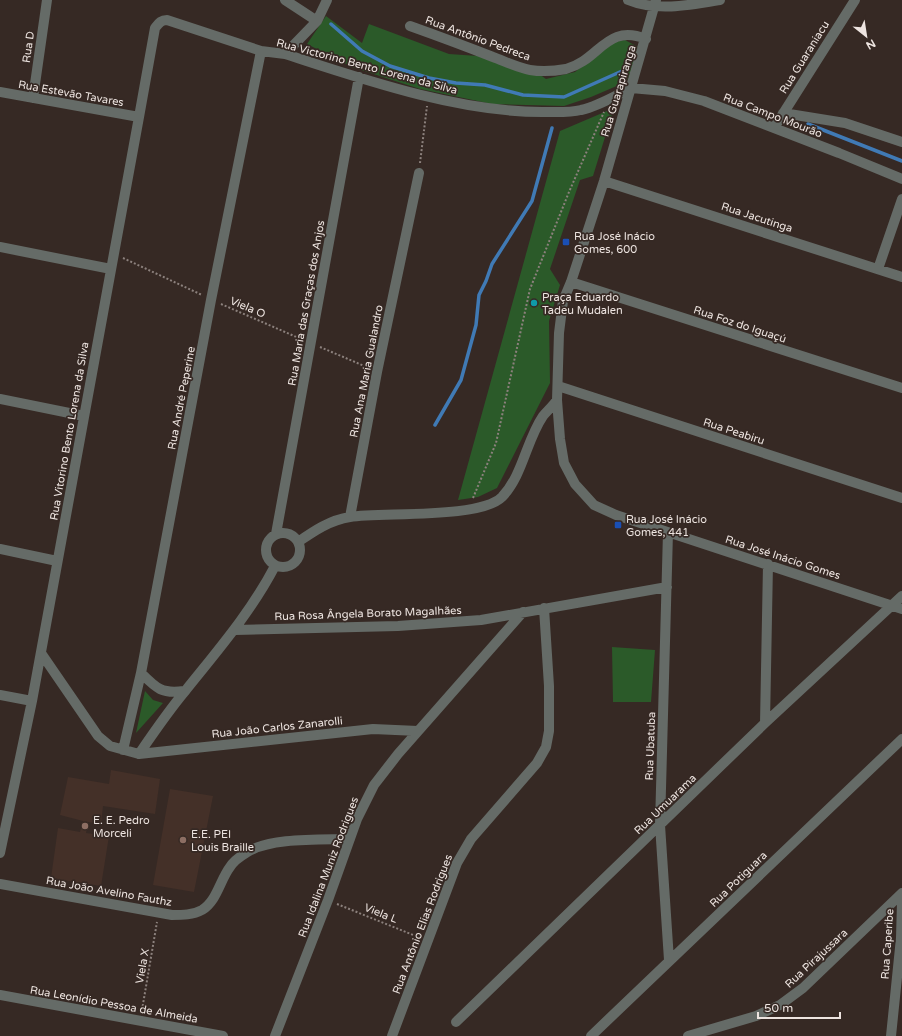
<svg xmlns="http://www.w3.org/2000/svg" width="902" height="1036" font-family="'Varela Round',sans-serif">
<style>
.built{fill:#443028}
.green{fill:#2b5a29}
.lines{fill:none;stroke-linecap:round;stroke-linejoin:round}
.stream{stroke:#407ab5;stroke-width:3.5}
.path{stroke:#8c817d;stroke-width:2;stroke-dasharray:2 2;stroke-linecap:butt}
.minor{stroke:#656b67;stroke-width:10}
.transit-dot{fill:#1a4fb4;stroke:#362924;stroke-width:1.5}
.culture-dot{fill:#0f9aa8;stroke:#362924;stroke-width:1.5}
.education-dot{fill:#8d6e63;stroke:#362924;stroke-width:1.5}
.labels{text-anchor:middle;stroke-width:3.5;stroke-linejoin:round;paint-order:stroke}
.street-label{font-size:11px;fill:#ede4e0;stroke:#362924}
.poi-label{font-size:11px;fill:#ede4e0;stroke:#362924;text-anchor:start}
</style>
<rect width="100%" height="100%" fill="#362924"/>
<path class="built" d="M 111,770 L 160,779 L 155,814 L 103,806 L 101,824 L 88,822 L 86,833 L 109,836 L 101,886 L 51,878 L 58,828 L 80,832 L 83,821 L 60,815 L 68,777 L 109,784 Z
M 170,789 L 213,796 L 194,892 L 153,885 Z"/>
<path class="green" d="M 326,16 L 362,43 L 369,24 L 449,54 L 478,56 L 539,74 L 546,79 L 575,72 L 613,42 L 625,40 L 638,47 L 634,66 L 626,82 L 591,97 L 564,106 L 492,104 L 420,89 L 352,67 L 307,44 Z
M 614,108 L 593,176 L 580,180 L 550,269 L 560,285 L 549,321 L 550,383 L 497,488 L 478,497 L 458,500 L 560,131 Z
M 612,647 L 655,650 L 651,702 L 613,702 Z
M 145,691 L 153,700 L 163,703 L 136,733 Z"/>
<g class="lines">
<path class="stream" d="M 331,24 L 362,51 L 390,66 L 429,78 L 456,83 L 485,85 L 523,95 L 564,97 L 622,71
M 808,124 L 902,161
M 435,425 L 461,380 L 476,325 L 479,295 L 486,281 L 492,264 L 532,201 L 552,128"/>
<path class="path" d="M 420,163 L 427,106
M 123,258 L 202,295
M 221,304 L 301,339
M 320,347 L 369,368
M 473,498 L 496,443 L 530,289 L 569,192 L 604,112
M 337,904 L 418,937
M 142,1010 L 157,922"/>
<path class="minor" d="M 285,0 L 317,21
M 628,0 C 657,12 691,5 720,0
M 656,0 L 604,181 L 571,282 L 563,301 L 559,333 L 557,400 L 560,439 L 564,463 L 575,484 L 594,505 L 616,515 L 902,609
M 410,26 C 438,36 465,46 493,57 C 504,61 518,68 530,70 C 542,72 555,71 566,69 C 600,60 606,23 646,39
M 285,54 L 317,21 L 327,0
M 631,88 L 665,91 L 704,101 L 839,153 L 902,179
M 0,92 L 139,117
M 33,98 L 47,0
M 783,113 L 845,123 L 902,142
M 774,128 L 855,0
M 604,181 L 902,277
M 0,247 L 111,269
M 878,269 L 902,199
M 571,282 L 902,388
M 558,386 L 902,498
M 0,399 L 84,416
M 350,517 L 377,372 L 419,173
M 668,532 L 660,825 L 669,960
M266 550a17 17 0 1 1 34 0a17 17 0 1 1-34 0Z
M 276,534 L 359,77
M 298,542 C 314,531 330,520 350,517 C 382,512 480,519 502,497 C 523,475 526,441 543,416 C 547,411 553,406 557,400
M 0,549 L 57,561
M 235,630 L 398,626 L 481,620 L 667,587
M 41,653 L 98,736 L 110,746 L 139,754 L 373,729 L 418,731
M 141,673 C 157,689 162,694 184,691
M 0,695 L 32,701
M 765,723 L 768,564
M 123,750 L 141,673 L 211,300 L 261,51
M 139,754 C 154,732 169,710 186,690 C 218,650 251,612 275,566
M 0,853 L 32,701 L 139,117 L 155,28 C 159,23 161,20 167,20 L 261,51 L 285,54 C 365,80 458,112 542,112 C 555,112 569,113 581,110 C 599,106 615,96 631,88
M 0,884 L 172,915 C 182,915 193,915 202,910 C 217,901 220,880 230,867 C 233,862 241,856 246,853 C 269,837 323,840 350,839
M 0,995 L 223,1036
M 456,1022 L 765,723 L 902,596
M 275,1036 L 328,900 L 357,819 L 374,785 L 398,754 L 523,612
M 392,1036 L 457,863 L 471,839 L 537,763 L 546,747 L 549,731 L 549,686 L 544,608
M 591,1036 L 902,739
M 688,1036 L 756,1016 L 780,1005 L 803,988 L 902,893
M 891,1036 L 901,938 L 902,902"/>
</g>
<g class="transit-dot">
<rect x="562" y="238" width="8" height="8" rx="2"/>
<rect x="614" y="521" width="8" height="8" rx="2"/>
</g>
<circle class="culture-dot" cx="534" cy="303" r="4"/>
<g class="education-dot">
<circle cx="85" cy="826" r="4"/>
<circle cx="183" cy="840" r="4"/>
</g>
<g class="labels">
<g class="street-label">
<text transform="translate(478 38) rotate(20)" y="4">Rua Antônio Pedreca</text>
<text transform="translate(28 47) rotate(-82)" y="4">Rua D</text>
<text transform="translate(804 57) rotate(-58)" y="4">Rua Guaraniacu</text>
<text transform="translate(367 66) rotate(15)" y="4">Rua Victorino Bento Lorena da Silva</text>
<text transform="translate(618 91) rotate(-73)" y="4">Rua Guarapiranga</text>
<text transform="translate(71 93) rotate(10)" y="4">Rua Estevão Tavares</text>
<text transform="translate(773 115) rotate(21)" y="4">Rua Campo Mourão</text>
<text transform="translate(757 217) rotate(18)" y="4">Rua Jacutinga</text>
<text transform="translate(306 303) rotate(-80)" y="4">Rua Maria das Graças dos Anjos</text>
<text transform="translate(248 307) rotate(23)" y="4">Viela O</text>
<text transform="translate(740 324) rotate(18)" y="4">Rua Foz do Iguaçú</text>
<text transform="translate(366 371) rotate(-79)" y="4">Rua Ana Maria Gualandro</text>
<text transform="translate(181 398) rotate(-79)" y="4">Rua André Peperine</text>
<text transform="translate(69 431) rotate(-80)" y="4">Rua Vitorino Bento Lorena da Silva</text>
<text transform="translate(734 431) rotate(18)" y="4">Rua Peabiru</text>
<text transform="translate(783 557) rotate(18)" y="4">Rua José Inácio Gomes</text>
<text transform="translate(368 613) rotate(-2)" y="4">Rua Rosa Ângela Borato Magalhães</text>
<text transform="translate(277 727) rotate(-6)" y="4">Rua João Carlos Zanarolli</text>
<text transform="translate(650 746) rotate(-88)" y="4">Rua Ubatuba</text>
<text transform="translate(665 804) rotate(-44)" y="4">Rua Umuarama</text>
<text transform="translate(328 867) rotate(-69)" y="4">Rua Idalina Muniz Rodrigues</text>
<text transform="translate(738 879) rotate(-44)" y="4">Rua Potiguara</text>
<text transform="translate(109 891) rotate(10)" y="4">Rua João Avelino Fauthz</text>
<text transform="translate(381 913) rotate(22)" y="4">Viela L</text>
<text transform="translate(422 924) rotate(-69)" y="4">Rua Antônio Elias Rodrigues</text>
<text transform="translate(887 944) rotate(-86)" y="4">Rua Caperibe</text>
<text transform="translate(816 958) rotate(-43)" y="4">Rua Pirajussara</text>
<text transform="translate(142 966) rotate(-80)" y="4">Viela X</text>
<text transform="translate(114 1004) rotate(10)" y="4">Rua Leonídio Pessoa de Almeida</text>
</g>
<g class="poi-label">
<text x="574" y="240">Rua José Inácio<tspan x="574" dy="13">Gomes, 600</tspan></text>
<text x="542" y="301">Praça Eduardo<tspan x="542" dy="13">Tadeu Mudalen</tspan></text>
<text x="626" y="523">Rua José Inácio<tspan x="626" dy="13">Gomes, 441</tspan></text>
<text x="93" y="824">E. E. Pedro<tspan x="93" dy="13">Morceli</tspan></text>
<text x="191" y="838">E.E. PEI<tspan x="191" dy="13">Louis Braille</tspan></text>
</g>
</g>
<g transform="translate(866 36) rotate(150)" stroke="#362924" stroke-width="3" paint-order="stroke">
<path d="M0-3L7 15L0 10L-7 15Z" fill="#ede4e0"/>
<text y="-6" font-size="11" font-weight="bold" text-anchor="middle" fill="#ede4e0">N</text>
</g>
<path d="M758 1012v6h82v-6" fill="none" stroke="#ede4e0" stroke-width="2"/>
<text x="764" y="1012" font-size="12" fill="#ede4e0" stroke="#362924" stroke-width="3" paint-order="stroke">50 m</text>
</svg>
